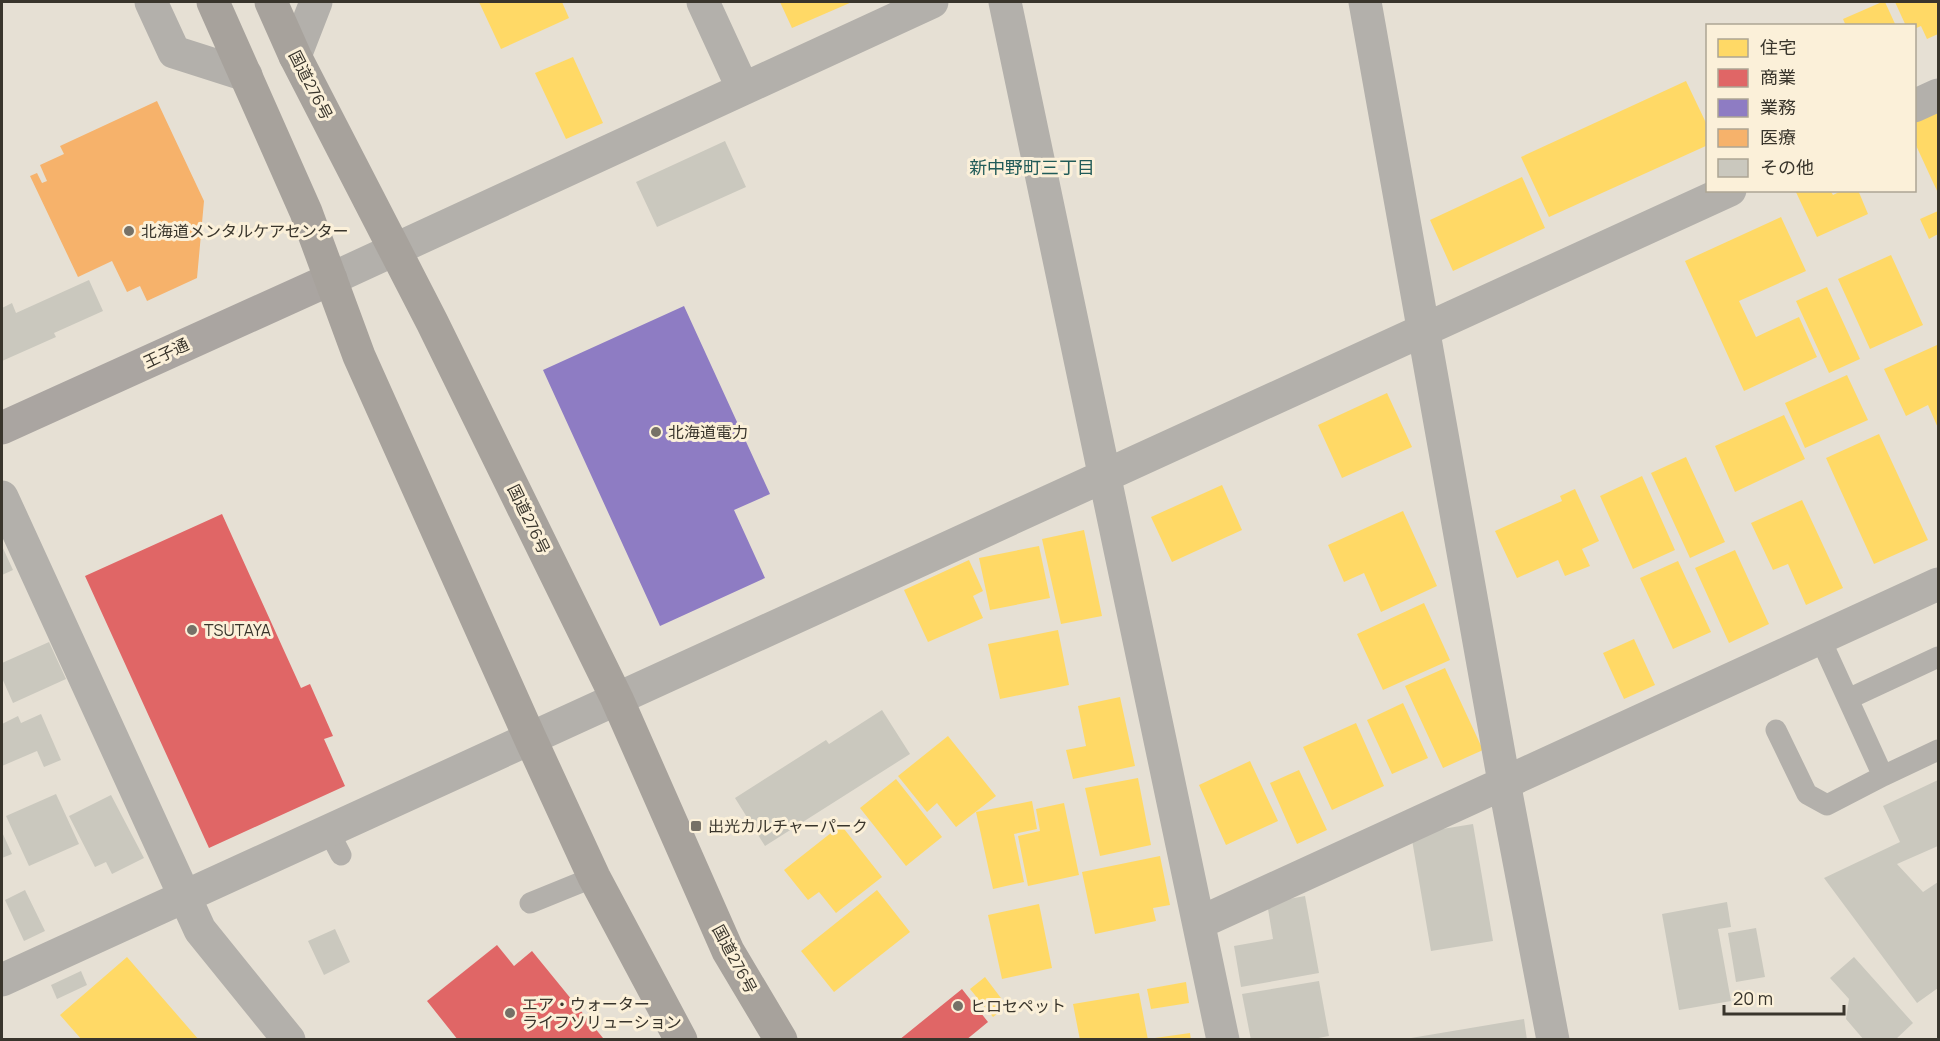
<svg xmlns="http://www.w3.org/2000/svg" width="1940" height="1041" font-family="Manrope,'Noto Sans JP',sans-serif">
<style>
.homes{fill:#ffd966}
.shops{fill:#e06666}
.offices{fill:#8e7cc3}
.health{fill:#f6b26b}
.building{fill:#cac8be}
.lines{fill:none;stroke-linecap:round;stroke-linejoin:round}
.lane{stroke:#b3b0ab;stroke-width:21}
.street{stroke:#b3b0ab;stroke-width:33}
.secondary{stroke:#aaa5a1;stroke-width:33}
.highway{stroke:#a7a29c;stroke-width:33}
.poi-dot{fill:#767167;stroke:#fbf0d9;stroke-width:2}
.labels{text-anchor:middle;stroke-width:6;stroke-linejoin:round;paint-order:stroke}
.street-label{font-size:16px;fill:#39352c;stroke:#fbf0d9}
.poi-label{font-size:16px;fill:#39352c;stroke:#fbf0d9;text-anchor:start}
.neighbourhood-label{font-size:18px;fill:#215b58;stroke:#fbf0d9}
</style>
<rect width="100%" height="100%" fill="#e6e0d4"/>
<path class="homes" d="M 479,2 L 562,2 L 569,18 L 501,49 Z
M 780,2 L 852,2 L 792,28 Z
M 1882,2 L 1885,2 L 1896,26 L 1846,26 L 1843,19 Z
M 1895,2 L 1938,2 L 1938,34 L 1927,39 L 1921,26 L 1914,29 L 1914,26 L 1906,26 Z
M 573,57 L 603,123 L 566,139 L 535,73 Z
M 1686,81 L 1708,127 L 1708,145 L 1549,217 L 1521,157 Z
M 1938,108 L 1938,193 L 1914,141 L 1914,119 Z
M 1522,177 L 1545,228 L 1453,271 L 1430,220 Z
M 1795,190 L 1830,190 L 1833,195 L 1843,190 L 1858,190 L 1868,214 L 1817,237 Z
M 1938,211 L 1938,234 L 1929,239 L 1920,219 Z
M 1781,217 L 1806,271 L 1739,301 L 1756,337 L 1799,317 L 1817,357 L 1744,391 L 1685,261 Z
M 1891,255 L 1923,325 L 1870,349 L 1838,279 Z
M 1827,287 L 1860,359 L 1829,373 L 1796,301 Z
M 1937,345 L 1938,349 L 1938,428 L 1928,405 L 1906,416 L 1884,369 Z
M 1847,375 L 1868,420 L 1805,448 L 1785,403 Z
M 1387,393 L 1412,447 L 1342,478 L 1318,425 Z
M 1784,415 L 1805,459 L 1735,492 L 1715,446 Z
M 1879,434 L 1928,540 L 1874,564 L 1826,458 Z
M 1686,457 L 1725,542 L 1690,558 L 1651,473 Z
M 1642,476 L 1675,550 L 1633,569 L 1600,496 Z
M 1222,485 L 1242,530 L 1172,562 L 1151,517 Z
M 1575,489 L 1599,541 L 1582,549 L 1590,566 L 1565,576 L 1558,560 L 1517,578 L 1495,531 L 1562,501 L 1560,496 Z
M 1802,500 L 1843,588 L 1806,605 L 1788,564 L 1773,570 L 1751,523 Z
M 1403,511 L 1437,586 L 1381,612 L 1364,573 L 1344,582 L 1328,545 Z
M 1084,530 L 1102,616 L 1061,624 L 1042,539 Z
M 1039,546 L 1050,598 L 990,610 L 979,558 Z
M 1735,550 L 1769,624 L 1729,643 L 1695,568 Z
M 969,560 L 983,591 L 973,596 L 983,618 L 928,642 L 904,590 Z
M 1678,561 L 1711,632 L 1673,649 L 1640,578 Z
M 1424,603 L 1450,660 L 1383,690 L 1357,634 Z
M 1058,630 L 1069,685 L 1000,699 L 988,644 Z
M 1634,639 L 1655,685 L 1624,699 L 1603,653 Z
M 1445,668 L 1483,750 L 1443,768 L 1405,686 Z
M 1120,697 L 1135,766 L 1073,779 L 1066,750 L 1086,746 L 1078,706 Z
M 1403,703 L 1428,758 L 1392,774 L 1367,720 Z
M 1356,723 L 1384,786 L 1332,810 L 1303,747 Z
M 948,736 L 996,796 L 956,827 L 937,803 L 927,812 L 898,776 Z
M 1250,761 L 1278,821 L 1226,845 L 1199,785 Z
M 1299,770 L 1327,830 L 1297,844 L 1270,783 Z
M 1138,778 L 1151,845 L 1100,856 L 1085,788 Z
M 896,779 L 942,837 L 906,866 L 860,808 Z
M 1032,801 L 1037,829 L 1014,834 L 1024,882 L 993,889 L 976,812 Z
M 1064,803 L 1079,875 L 1028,886 L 1018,836 L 1040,831 L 1036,809 Z
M 841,825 L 882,877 L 836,913 L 819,892 L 808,900 L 784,870 Z
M 1160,856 L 1170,905 L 1153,908 L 1156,921 L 1095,934 L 1082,872 Z
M 877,890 L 910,932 L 834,992 L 801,951 Z
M 1039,904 L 1052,968 L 1002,979 L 988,915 Z
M 127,957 L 199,1040 L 82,1040 L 60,1015 Z
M 985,977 L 1007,1006 L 993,1017 L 970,989 Z
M 1186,982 L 1189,1003 L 1151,1009 L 1147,989 Z
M 1139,993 L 1148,1040 L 1080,1040 L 1073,1004 Z
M 1190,1033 L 1191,1040 L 1155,1040 L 1155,1038 Z"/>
<path class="shops" d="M 222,514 L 301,688 L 310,684 L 333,736 L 324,739 L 345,786 L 209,848 L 85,576 Z
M 497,945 L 514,966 L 532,951 L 603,1038 L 458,1040 L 427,1001 Z
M 962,989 L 988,1022 L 966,1040 L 899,1040 Z"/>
<path class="offices" d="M 684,306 L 770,494 L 734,510 L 765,578 L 660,626 L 543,370 Z"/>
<path class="health" d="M 157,101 L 204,201 L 197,278 L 147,301 L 140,286 L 127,292 L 112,261 L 78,277 L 30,176 L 37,173 L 42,183 L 47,181 L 40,165 L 64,154 L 60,146 Z"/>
<path class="building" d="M 725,141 L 746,187 L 657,227 L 636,182 Z
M 89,280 L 103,311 L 54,333 L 56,337 L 2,361 L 2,308 L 12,303 L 16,313 Z
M 2,546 L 13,570 L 2,575 Z
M 49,642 L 66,679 L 13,703 L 2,678 L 2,663 Z
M 882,710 L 910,754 L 765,846 L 735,798 L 826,740 L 829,744 Z
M 41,714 L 61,760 L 44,767 L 37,751 L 2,766 L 2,724 L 18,716 L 21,723 Z
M 1938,780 L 1938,846 L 1897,864 L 1923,892 L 1938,882 L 1938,988 L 1917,1003 L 1824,878 L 1900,842 L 1883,806 Z
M 56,794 L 79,844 L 29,866 L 6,816 Z
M 111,795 L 144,858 L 112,874 L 106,862 L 95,867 L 69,816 Z
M 1473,824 L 1493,941 L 1431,951 L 1411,834 Z
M 2,832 L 12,854 L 2,858 Z
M 25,890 L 45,931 L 24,941 L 5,900 Z
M 1305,896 L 1319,973 L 1241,987 L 1234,946 L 1273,939 L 1267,903 Z
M 1727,902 L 1731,927 L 1718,929 L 1731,1001 L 1679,1010 L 1662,914 Z
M 1756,928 L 1765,977 L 1736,982 L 1728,933 Z
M 335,929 L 350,962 L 324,975 L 308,941 Z
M 1854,957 L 1913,1023 L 1895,1040 L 1864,1040 L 1846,1019 L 1849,999 L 1830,978 Z
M 81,971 L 87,985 L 57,999 L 51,985 Z
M 1319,981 L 1329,1036 L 1308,1040 L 1251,1040 L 1242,994 Z
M 1524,1019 L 1527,1040 L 1412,1040 L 1411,1038 Z"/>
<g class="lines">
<path class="lane" d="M 1820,638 L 1883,776 L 1938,750
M 1848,699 L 1938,657
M 1776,730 L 1807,794 L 1827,805 L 1883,776
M 328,830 L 341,855
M 530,903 L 594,877"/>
<path class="street" d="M 151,2 L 174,52 L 246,75
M 703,2 L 743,89
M 1005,2 L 1223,1040
M 1365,2 L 1504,782 L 1553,1040
M 295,56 L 316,2
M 1914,106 L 1938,95
M 331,279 L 932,2
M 2,497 L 200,930 L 289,1040
M 1199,923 L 1938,584
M 2,980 L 1730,190"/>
<path class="secondary" d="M 2,428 L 331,279"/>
<path class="highway" d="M 213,2 L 306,212 L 359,356 L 530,738 L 594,877 L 681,1040
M 271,2 L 295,56 L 432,322 L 617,699 L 728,951 L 781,1040"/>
</g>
<g class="poi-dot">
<circle cx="129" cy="231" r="6"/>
<circle cx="656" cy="432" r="6"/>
<circle cx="192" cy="630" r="6"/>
<rect x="690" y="820" width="12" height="12" rx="3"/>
<circle cx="958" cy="1006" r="6"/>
<circle cx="510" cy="1013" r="6"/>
</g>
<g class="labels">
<g class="street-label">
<text transform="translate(311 85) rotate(63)" y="6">国道276号</text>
<text transform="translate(166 353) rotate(-25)" y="6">王子通</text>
<text transform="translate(529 519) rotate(64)" y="6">国道276号</text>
<text transform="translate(735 959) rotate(62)" y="6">国道276号</text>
</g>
<g class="poi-label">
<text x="141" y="237">北海道メンタルケアセンター</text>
<text x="668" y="438">北海道電力</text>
<text x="204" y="636">TSUTAYA</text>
<text x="708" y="832">出光カルチャーパーク</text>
<text x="522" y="1010">エア・ウォーター<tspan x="522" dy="18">ライフソリューション</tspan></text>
<text x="970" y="1012">ヒロセペット</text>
</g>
<g class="neighbourhood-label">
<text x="1032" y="174">新中野町三丁目</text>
</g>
</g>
<rect width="1940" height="1041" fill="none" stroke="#39352c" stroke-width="6"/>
<rect x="1706" y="24" width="210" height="168" fill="#fbf0d9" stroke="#ada594" stroke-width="1.5"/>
<rect x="1718" y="39" width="30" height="18" fill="#ffd966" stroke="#ada594" stroke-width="1.5"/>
<text x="1760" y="54" font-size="18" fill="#39352c">住宅</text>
<rect x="1718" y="69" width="30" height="18" fill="#e06666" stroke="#ada594" stroke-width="1.5"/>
<text x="1760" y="84" font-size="18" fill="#39352c">商業</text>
<rect x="1718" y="99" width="30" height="18" fill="#8e7cc3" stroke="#ada594" stroke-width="1.5"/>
<text x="1760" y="114" font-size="18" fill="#39352c">業務</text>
<rect x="1718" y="129" width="30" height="18" fill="#f6b26b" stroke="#ada594" stroke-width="1.5"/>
<text x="1760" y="144" font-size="18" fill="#39352c">医療</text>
<rect x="1718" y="159" width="30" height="18" fill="#cac8be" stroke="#ada594" stroke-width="1.5"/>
<text x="1760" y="174" font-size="18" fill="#39352c">その他</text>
<path d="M1724 1005v9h120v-9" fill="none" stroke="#39352c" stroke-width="3"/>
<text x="1733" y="1005" font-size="18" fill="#39352c" stroke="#fbf0d9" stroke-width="4.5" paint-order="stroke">20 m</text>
</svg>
